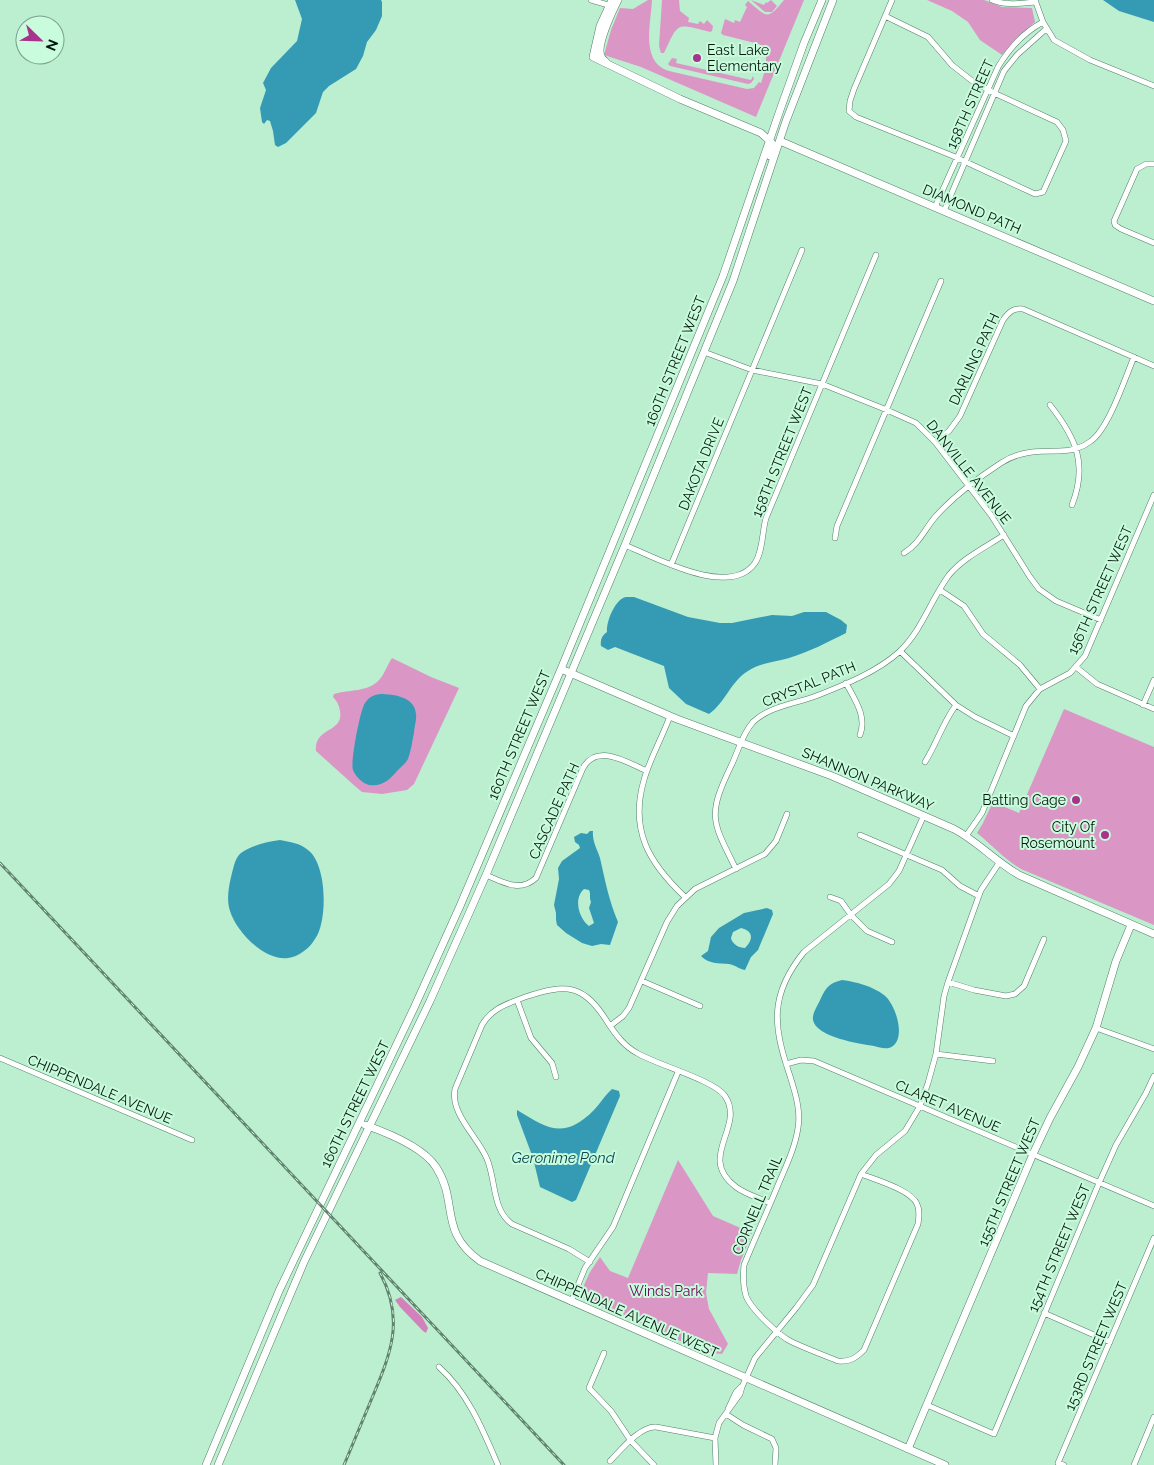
<svg xmlns="http://www.w3.org/2000/svg" width="1154" height="1465" font-family="Raleway,sans-serif">
<style>
.green{fill:#da97c6}
.forest{fill:#d381bb}
.water{fill:#359bb5;fill-rule:evenodd}
.lines{fill:none;stroke-linecap:round;stroke-linejoin:round}
.street-casing{stroke:#528066;stroke-width:6}
.secondary-casing{stroke:#528066;stroke-width:8}
.street{stroke:#fff;stroke-width:5}
.secondary{stroke:#fff;stroke-width:7}
.rail-casing{stroke:#61846f;stroke-width:3}
.rail{stroke:#c9fbdd;stroke-width:1;stroke-dasharray:4;stroke-linecap:butt}
.poi-dot{fill:#a7338c;stroke:#c9fbdd;stroke-width:2}
.labels{text-anchor:middle;stroke-width:4;stroke-linejoin:round;paint-order:stroke}
.poi-label{font-size:14px;fill:#05170d;stroke:#c9fbdd;text-anchor:end}
.street-label{font-size:14px;fill:#05170d;stroke:#c9fbdd}
.park-label{font-size:14px;fill:#6b0357;stroke:#c9fbdd}
.water-label{font-size:15px;font-style:italic;fill:#0a4654;stroke:#c9fbdd}
</style>
<rect width="100%" height="100%" fill="#bceed0"/>
<path class="green" d="M 648,0 L 652,0 C 651,23 640,62 669,71 L 747,89 L 754,88 L 759,82 L 761,83 L 766,67 L 766,51 L 759,44 L 723,35 L 721,33 L 725,19 L 734,23 L 735,20 L 740,22 L 747,7 L 745,5 L 748,1 C 767,17 767,21 784,0 L 804,0 L 756,117 L 641,67 L 604,55 L 611,30 L 620,8 L 633,9 Z
M 662,0 L 679,0 L 680,11 L 689,18 L 688,22 L 698,24 L 700,21 L 704,24 L 707,20 L 713,26 L 712,31 L 710,32 C 675,23 679,22 664,53 L 661,53 L 659,46 Z
M 751,0 L 764,5 L 766,2 L 767,3 L 771,0 L 777,6 L 772,12 L 765,12 Z
M 927,0 L 984,0 L 1002,7 L 1032,8 L 1035,22 L 1017,38 L 1002,55 L 980,40 L 968,22 L 952,11 Z
M 672,58 L 677,59 L 676,63 L 751,80 L 753,76 L 754,79 L 751,83 L 748,84 L 670,66 L 668,64 Z
M 392,658 L 431,677 L 459,688 L 414,784 L 407,790 L 382,794 L 362,792 L 356,787 L 316,751 C 314,727 344,733 340,711 C 339,705 337,701 333,697 L 334,694 C 349,689 368,693 380,679 C 385,673 387,665 392,658 Z
M 1064,709 L 1154,747 L 1154,925 L 1021,869 C 1004,859 992,845 977,833 L 983,823 L 993,802 L 1019,813 Z
M 678,1160 L 713,1216 L 752,1233 L 741,1260 L 737,1274 L 708,1273 L 706,1293 L 709,1309 L 728,1344 L 722,1354 L 705,1352 L 579,1296 L 590,1272 L 600,1257 L 610,1271 L 628,1278 Z"/>
<path class="forest" d="M 401,1297 L 422,1317 L 428,1328 L 426,1333 L 423,1331 L 400,1307 L 395,1300 Z"/>
<path class="water" d="M 295,0 L 381,0 L 382,2 L 382,16 L 376,30 L 367,42 L 363,56 L 356,69 L 329,86 L 323,92 L 316,113 L 286,143 L 278,147 L 275,145 L 273,131 L 270,121 L 267,120 L 264,124 L 262,122 L 260,108 L 266,90 L 263,83 L 271,68 L 297,41 L 302,19 Z
M 1103,0 L 1154,0 L 1154,22 L 1119,11 Z
M 626,597 L 634,597 L 688,617 L 720,623 L 732,623 L 772,615 L 792,616 L 804,612 L 826,612 L 841,620 L 847,625 L 846,633 C 828,642 809,652 789,658 C 775,662 760,663 748,671 C 731,681 725,703 709,714 L 686,704 L 669,688 L 664,666 L 615,647 L 608,650 L 601,646 C 600,640 602,635 607,632 C 606,622 615,599 626,597 Z
M 380,694 C 394,694 415,697 416,714 C 417,720 414,727 414,733 C 412,742 411,751 408,759 C 406,763 401,767 398,770 C 390,779 383,787 369,785 C 362,783 355,776 353,770 C 350,764 360,710 365,703 C 369,697 373,695 380,694 Z
M 590,831 L 593,831 C 592,841 597,849 600,858 C 605,880 609,901 618,922 L 610,945 L 601,944 L 592,946 L 582,943 L 566,933 L 557,925 L 556,920 L 556,913 L 554,905 L 559,879 L 558,868 L 562,861 L 580,848 L 579,845 L 575,842 L 574,837 L 581,833 L 587,834 ZM 584,889 L 589,890 C 591,894 589,898 591,902 L 589,908 L 594,923 L 589,926 C 579,918 573,899 584,889 Z
M 280,840 C 290,842 300,843 308,850 C 327,864 328,921 315,939 C 310,948 298,957 288,958 C 264,961 236,931 230,911 C 226,899 229,885 232,873 C 234,866 235,858 241,853 C 252,845 267,842 280,840 Z
M 767,908 L 772,910 L 773,914 L 758,950 L 751,957 L 745,970 C 739,969 735,965 729,964 C 719,963 708,964 701,956 L 708,951 L 711,937 L 719,928 L 744,913 ZM 741,928 C 753,931 754,939 745,948 C 739,948 732,944 731,938 L 733,932 Z
M 842,980 C 857,982 872,986 884,995 C 896,1004 908,1042 889,1048 C 884,1049 878,1047 874,1046 C 860,1044 816,1037 813,1020 C 812,1013 818,1005 821,998 C 826,987 830,983 842,980 Z
M 612,1089 L 619,1091 L 620,1096 L 576,1200 L 572,1202 L 540,1187 L 533,1158 L 517,1115 L 517,1110 C 548,1129 564,1140 594,1110 C 600,1104 605,1095 612,1089 Z"/>
<g class="lines">
<g class="street-casing">
<path id="street" d="M 591,0 L 612,6
M 992,0 C 1006,6 1021,3 1036,2
M 1035,0 L 1043,22 L 1054,40 L 1090,60 L 1154,86
M 885,16 L 928,37 L 952,65 L 971,80 L 994,93 L 1057,122 L 1063,130 L 1066,141 L 1043,192 L 1035,194 L 953,156 L 856,117 L 849,111 L 850,101 L 854,89 L 892,0
M 1154,164 L 1146,164 L 1137,169 L 1114,221 L 1115,225 L 1121,229 L 1154,243
M 935,207 L 998,67 C 1009,49 1024,32 1043,22
M 944,211 L 1004,71 L 1017,55 L 1046,29
M 704,352 L 752,370 L 822,384 L 887,410 L 916,423 L 935,442 L 991,515 L 1030,577 L 1039,589 L 1056,601 L 1101,620
M 1050,405 C 1076,438 1088,464 1072,505
M 935,442 L 949,431 L 960,416 L 1003,320 C 1009,312 1013,308 1023,309 L 1154,366
M 835,538 L 837,526 L 941,281
M 625,545 C 654,557 730,599 755,563 C 763,551 762,532 766,518 L 876,255
M 904,553 C 920,543 924,530 936,516 C 954,496 978,478 1001,463 C 1019,451 1038,451 1059,451 C 1070,451 1082,448 1091,441 C 1109,428 1125,378 1134,357
M 671,565 L 802,250
M 940,590 L 964,606 L 983,634 L 1020,665 L 1040,689
M 900,651 L 956,705 L 975,717 L 1014,736
M 1076,667 L 1097,684 L 1154,709
M 846,683 C 855,700 867,716 860,735
M 1143,705 L 1154,680
M 670,716 C 662,738 650,758 644,780 C 629,831 650,864 685,897
M 925,762 C 937,743 942,724 956,705
M 860,835 L 942,870 L 960,886 L 979,896
M 966,836 L 982,813 L 1026,706 L 1040,689 L 1070,673 L 1085,656 L 1154,495
M 736,869 C 712,821 707,816 731,766 C 738,752 742,734 753,722 C 770,706 795,704 816,696 C 844,685 877,672 899,652 C 922,631 931,599 949,575 C 963,558 986,547 1004,535
M 486,875 C 503,882 520,893 536,878 L 583,768 C 597,742 628,763 647,771
M 830,897 L 841,901 L 851,915 L 867,931 L 892,942
M 642,981 L 700,1006
M 948,982 L 974,990 L 1006,996 L 1015,994 L 1024,986 L 1044,939
M 517,1000 L 531,1038 L 552,1063 L 556,1077
M 610,1026 L 623,1016 L 629,1008 L 667,922 L 677,906 L 695,889 L 765,854 L 776,841 L 787,814
M 1096,1028 L 1154,1049
M 936,1054 L 993,1061
M 0,1058 L 192,1140
M 786,1064 L 801,1060 L 814,1061 L 1154,1206
M 861,1174 C 876,1180 911,1190 917,1204 C 920,1210 919,1217 918,1224 L 864,1350 C 856,1358 850,1362 838,1361 C 823,1355 807,1349 792,1342 C 779,1336 751,1309 746,1296 C 743,1286 743,1275 744,1265 C 755,1238 767,1212 778,1185 C 786,1166 795,1148 798,1128 C 801,1110 795,1092 790,1076 C 773,1026 769,995 804,952 L 889,884 L 899,871 L 924,815
M 590,1262 L 569,1249 L 512,1224 C 492,1210 496,1180 487,1159 C 478,1137 450,1114 455,1089 L 482,1025 C 492,1008 507,1004 525,997 C 567,983 584,984 608,1023 C 616,1035 624,1046 637,1053 C 657,1065 714,1080 725,1096 C 746,1127 696,1157 736,1187 C 745,1194 759,1198 770,1203
M 571,1302 L 585,1268 L 613,1227 L 678,1072
M 1044,1313 L 1110,1342
M 604,1353 L 589,1388 L 611,1411 L 631,1441 L 654,1465
M 439,1367 C 468,1393 483,1430 498,1465
M 927,1405 L 994,1434 L 1099,1183 L 1116,1145 L 1146,1093 L 1154,1076
M 728,1409 L 736,1392 L 741,1387
M 726,1414 L 743,1425 L 772,1439 L 776,1448 L 775,1465
M 610,1461 C 621,1450 640,1426 656,1427 L 715,1438
M 716,1465 L 715,1438 L 719,1423 L 740,1394 L 742,1387 L 755,1358 L 796,1308 L 813,1285 L 861,1174 L 876,1155 L 905,1131 L 920,1106 L 928,1083 L 936,1054 L 944,996 L 948,982 L 981,890 L 999,863
M 1064,1465 L 1058,1463 L 1154,1238
M 1134,1465 L 1154,1417"/>
</g>
<g class="secondary-casing">
<path id="secondary" d="M 612,0 L 600,26 L 593,57 L 680,99 L 761,133 L 772,143 L 770,156
M 606,62 C 604,60 602,59 601,56 C 596,45 613,10 618,0
M 780,141 L 1154,301
M 561,669 L 677,719 L 832,776 L 954,829 C 977,841 996,862 1019,875 L 1154,934
M 365,1125 C 388,1133 423,1147 436,1167 C 459,1202 438,1231 480,1261 L 945,1465
M 908,1449 L 1033,1154 L 1050,1118 L 1078,1067 L 1096,1028 L 1116,961 L 1131,925
M 206,1465 L 279,1291 L 414,1008 L 460,906 L 561,669 L 723,276 L 780,110 L 804,43 L 822,0
M 218,1465 L 304,1262 L 430,1001 L 486,875 L 625,545 L 733,281 L 786,121 L 833,0"/>
</g>
<use href="#street" class="street"/>
<use href="#secondary" class="secondary"/>
<g class="rail-casing">
<path id="rail" d="M 0,863 L 564,1465
M 344,1465 C 353,1443 363,1420 372,1398 C 391,1353 405,1319 380,1273"/>
</g>
<use href="#rail" class="rail"/>
</g>
<g class="poi-dot">
<circle cx="697" cy="58" r="5"/>
<circle cx="1076" cy="800" r="5"/>
<circle cx="1105" cy="835" r="5"/>
</g>
<g class="labels">
<g class="poi-label">
<text x="707" y="55" text-anchor="start">East Lake<tspan x="707" dy="16">Elementary</tspan></text>
<text x="1066" y="805">Batting Cage</text>
<text x="1095" y="832">City Of<tspan x="1095" dy="16">Rosemount</tspan></text>
</g>
<g class="street-label">
<text transform="translate(970 104) rotate(-66)" y="5">158TH STREET</text>
<text transform="translate(972 209) rotate(23)" y="5">DIAMOND PATH</text>
<text transform="translate(974 359) rotate(-65)" y="5">DARLING PATH</text>
<text transform="translate(675 361) rotate(-68)" y="5">160TH STREET WEST</text>
<text transform="translate(782 452) rotate(-68)" y="5">158TH STREET WEST</text>
<text transform="translate(701 464) rotate(-68)" y="5">DAKOTA DRIVE</text>
<text transform="translate(969 472) rotate(52)" y="5">DANVILLE AVENUE</text>
<text transform="translate(1100 590) rotate(-66)" y="5">156TH STREET WEST</text>
<text transform="translate(809 684) rotate(-22)" y="5">CRYSTAL PATH</text>
<text transform="translate(519 735) rotate(-67)" y="5">160TH STREET WEST</text>
<text transform="translate(868 779) rotate(23)" y="5">SHANNON PARKWAY</text>
<text transform="translate(554 811) rotate(-66)" y="5">CASCADE PATH</text>
<text transform="translate(100 1089) rotate(23)" y="5">CHIPPENDALE AVENUE</text>
<text transform="translate(355 1104) rotate(-64)" y="5">160TH STREET WEST</text>
<text transform="translate(948 1106) rotate(23)" y="5">CLARET AVENUE</text>
<text transform="translate(1009 1182) rotate(-67)" y="5">155TH STREET WEST</text>
<text transform="translate(757 1205) rotate(-67)" y="5">CORNELL TRAIL</text>
<text transform="translate(1059 1248) rotate(-67)" y="5">154TH STREET WEST</text>
<text transform="translate(627 1313) rotate(24)" y="5">CHIPPENDALE AVENUE WEST</text>
<text transform="translate(1096 1346) rotate(-67)" y="5">153RD STREET WEST</text>
</g>
<g class="park-label">
<text x="666" y="1296">Winds Park</text>
</g>
<g class="water-label">
<text x="563" y="1163">Geronime Pond</text>
</g>
</g>
<g transform="translate(40 40) rotate(113)"><circle r="24" fill="#c9fbdd" stroke="#7ba08a"/>
<path d="M0-4L9 19L0 12L-9 19Z" fill="#a7338c"/>
<text y="-8" font-size="14" font-weight="bold" text-anchor="middle" fill="#05170d">N</text>
</g>
</svg>
